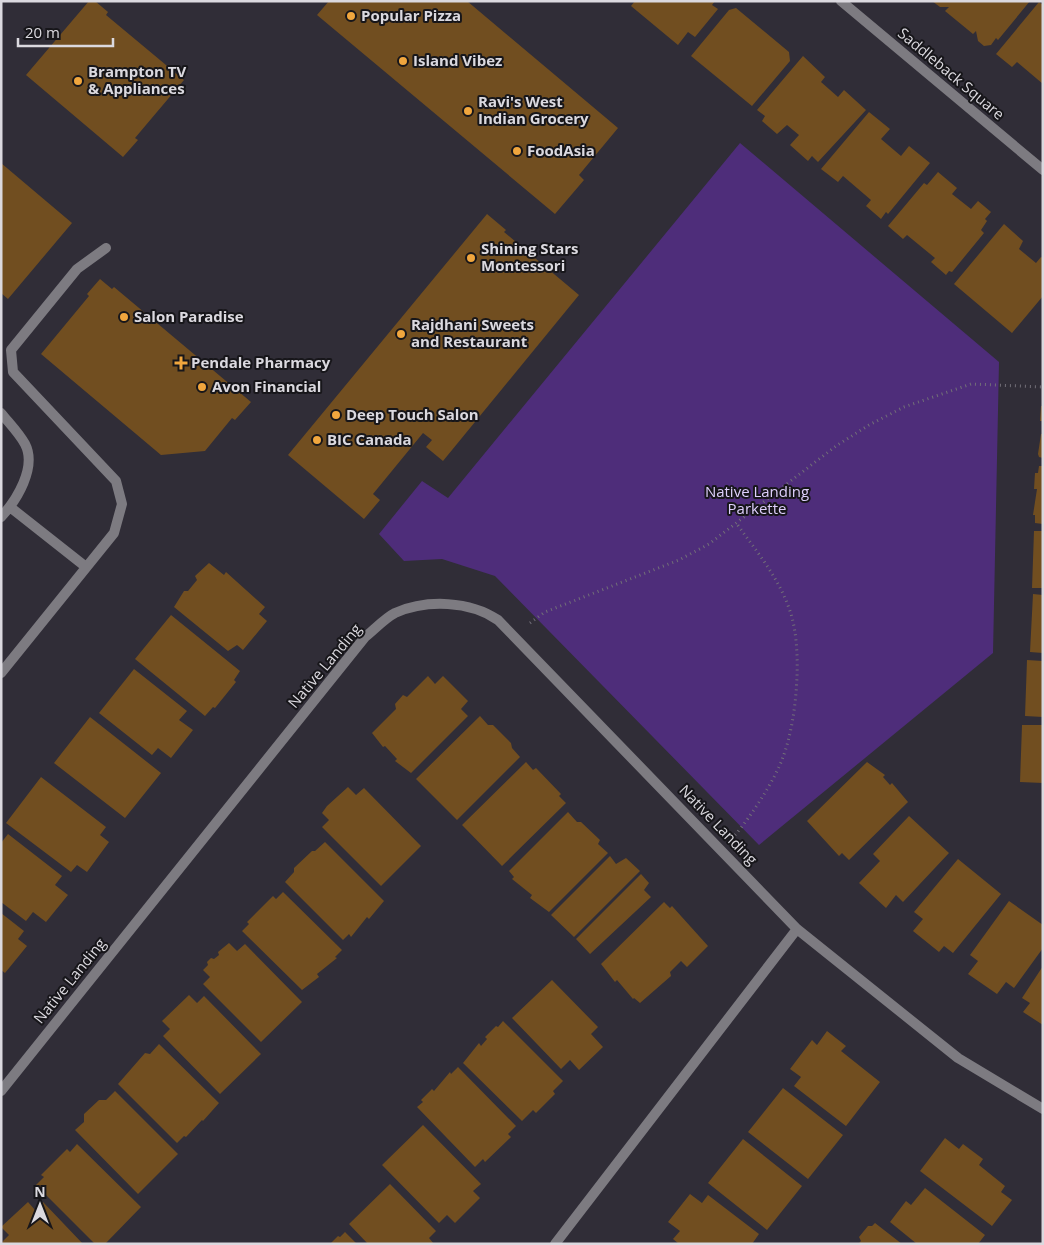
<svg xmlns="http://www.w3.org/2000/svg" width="1044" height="1245" font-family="'Open Sans',sans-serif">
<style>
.green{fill:#4e2d7a}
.building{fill:#714e20}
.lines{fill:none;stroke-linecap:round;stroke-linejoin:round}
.path{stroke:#726f78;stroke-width:3;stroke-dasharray:1 4;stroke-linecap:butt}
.lane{stroke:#7d7b81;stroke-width:10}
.street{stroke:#7d7b81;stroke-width:10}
.poi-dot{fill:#f0a63e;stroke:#17161a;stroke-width:2}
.labels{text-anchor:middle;stroke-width:4;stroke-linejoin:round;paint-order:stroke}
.poi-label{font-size:15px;font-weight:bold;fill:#dbd9df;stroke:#17161a;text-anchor:start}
.street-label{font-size:15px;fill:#dbd9df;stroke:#17161a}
.park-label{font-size:15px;fill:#dfd0fd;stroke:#17161a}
</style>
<rect width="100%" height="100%" fill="#302d37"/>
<path class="green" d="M 740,143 L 999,362 L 993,653 L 759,845 L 495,576 L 442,559 L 404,561 L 379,534 L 422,481 L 448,498 Z"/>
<path class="building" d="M 89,1 L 95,1 L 108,12 L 106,15 L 184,80 L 135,138 L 138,140 L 123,157 L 26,75 Z
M 329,1 L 467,1 L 618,128 L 579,175 L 584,180 L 555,214 L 317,15 Z
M 635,1 L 715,1 L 712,5 L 718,9 L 695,37 L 688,32 L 678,45 L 631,6 Z
M 932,1 L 1030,1 L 998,40 L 996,38 L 991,45 L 984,46 L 978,41 L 976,31 L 973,34 L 945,11 L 949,7 L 940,7 Z
M 1039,2 L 1043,5 L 1043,84 L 1017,62 L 1012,67 L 996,54 Z
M 736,8 L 789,52 L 790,61 L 752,106 L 691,56 L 729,10 Z
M 803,56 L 825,77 L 821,82 L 838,97 L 844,90 L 866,110 L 818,162 L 812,156 L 808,161 L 790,145 L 799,135 L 787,125 L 777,134 L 762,121 L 765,116 L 757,110 Z
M 869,112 L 890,129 L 881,139 L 901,156 L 909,146 L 930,163 L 888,214 L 886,212 L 881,219 L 866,206 L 871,200 L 843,176 L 838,182 L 821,169 Z
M 1,163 L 72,223 L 8,299 L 1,293 Z
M 938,172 L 957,188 L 952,194 L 971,209 L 978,201 L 991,212 L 985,219 L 987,221 L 981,230 L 984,233 L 952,272 L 949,271 L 946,275 L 931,262 L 935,258 L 907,235 L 903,239 L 888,226 L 924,183 L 927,185 Z
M 487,214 L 506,230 L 504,232 L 579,295 L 443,461 L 426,447 L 432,440 L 423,433 L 373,494 L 380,500 L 364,519 L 288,455 Z
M 1004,224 L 1023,241 L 1019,249 L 1036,263 L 1041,257 L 1043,258 L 1043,296 L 1012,333 L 954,284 Z
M 100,279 L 112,289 L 114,287 L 251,402 L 235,420 L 232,418 L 205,451 L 161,455 L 41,354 L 89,296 L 87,294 Z
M 1041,406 L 1043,406 L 1043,421 L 1040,421 Z
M 1041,434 L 1043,434 L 1043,458 L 1039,457 L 1038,454 Z
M 1039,466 L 1043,466 L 1043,524 L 1035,523 L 1035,515 L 1033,515 L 1037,489 L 1034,489 L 1035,473 L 1038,473 Z
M 1034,531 L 1043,531 L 1043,588 L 1032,588 Z
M 209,563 L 224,575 L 226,572 L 265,607 L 259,614 L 267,621 L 243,650 L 237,645 L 228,651 L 174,607 L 184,591 L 188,591 L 197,580 L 195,576 Z
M 1033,594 L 1043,595 L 1043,653 L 1030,652 Z
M 171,615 L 240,671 L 234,680 L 236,682 L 215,708 L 213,707 L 205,716 L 135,659 Z
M 1027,660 L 1043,661 L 1043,717 L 1025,716 Z
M 134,669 L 187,711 L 179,720 L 193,730 L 171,758 L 158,748 L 152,755 L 99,713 Z
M 428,676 L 435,684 L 443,676 L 468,701 L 461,709 L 468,716 L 411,773 L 395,761 L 397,759 L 385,746 L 383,747 L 372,733 L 396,709 L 395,704 L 403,695 L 407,697 Z
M 480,716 L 488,725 L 493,725 L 511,743 L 512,748 L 520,757 L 457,820 L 416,779 Z
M 90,717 L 161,773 L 125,818 L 54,763 Z
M 1022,725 L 1043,725 L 1043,783 L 1020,782 Z
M 526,762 L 533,770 L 536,768 L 561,794 L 559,796 L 566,803 L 502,866 L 462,825 Z
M 867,762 L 885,775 L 883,777 L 890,785 L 892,783 L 908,802 L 849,860 L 842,853 L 839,856 L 807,821 Z
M 41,777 L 106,827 L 100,835 L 109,842 L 87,872 L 77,865 L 71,872 L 6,823 Z
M 348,787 L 356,795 L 364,788 L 421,846 L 381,886 L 322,827 L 329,820 L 322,813 L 327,806 Z
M 568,812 L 577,822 L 581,822 L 600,840 L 598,844 L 608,853 L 549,912 L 530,898 L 532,895 L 512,879 L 514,877 L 509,871 Z
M 909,816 L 949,853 L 903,902 L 896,895 L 886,908 L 859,883 L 880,861 L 873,854 Z
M 8,834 L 62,876 L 55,885 L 68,895 L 46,922 L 33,912 L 26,921 L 1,902 L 1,843 Z
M 325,842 L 384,901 L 369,919 L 367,917 L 351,937 L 349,934 L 343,940 L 285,882 L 294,872 L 294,868 L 312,851 L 315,851 Z
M 610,856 L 616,864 L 626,858 L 640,871 L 574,937 L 551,915 Z
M 958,859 L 1001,894 L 953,953 L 944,946 L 939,952 L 913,931 L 923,919 L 914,912 Z
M 641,874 L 649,883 L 644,890 L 651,897 L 590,954 L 576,939 Z
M 283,892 L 342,950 L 335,957 L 337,958 L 317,974 L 319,977 L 302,990 L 242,931 L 249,924 L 247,922 L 273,896 L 276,899 Z
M 1009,901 L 1043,925 L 1043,948 L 1014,988 L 1006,982 L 997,994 L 968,974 L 978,961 L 970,955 Z
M 664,902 L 670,908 L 672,906 L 708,946 L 687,967 L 681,961 L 670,972 L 671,976 L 640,1003 L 634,998 L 633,999 L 617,980 L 615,982 L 601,964 Z
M 1,913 L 24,931 L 18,939 L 27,946 L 5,973 L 1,970 Z
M 229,943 L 237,951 L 245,944 L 302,1002 L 261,1042 L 203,984 L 210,977 L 203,970 L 208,965 L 207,962 L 211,958 L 214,959 L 219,955 L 218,952 Z
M 1043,966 L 1043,1025 L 1023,1012 L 1030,1003 L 1022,998 Z
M 552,980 L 598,1027 L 591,1034 L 603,1047 L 579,1070 L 570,1060 L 561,1069 L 512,1018 Z
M 189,995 L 197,1003 L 204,996 L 261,1054 L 220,1094 L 163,1036 L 170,1029 L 162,1021 Z
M 503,1021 L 563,1081 L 553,1091 L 555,1094 L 536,1113 L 533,1110 L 522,1121 L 463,1063 L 479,1043 L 481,1046 L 487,1039 L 485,1037 L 496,1026 L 498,1027 Z
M 827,1031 L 846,1046 L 841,1051 L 880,1082 L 846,1126 L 794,1086 L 801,1077 L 790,1069 L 812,1040 L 817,1045 Z
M 159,1044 L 219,1103 L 203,1121 L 202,1120 L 186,1137 L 184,1136 L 177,1143 L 118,1084 L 145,1053 L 150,1054 Z
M 458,1067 L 516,1126 L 508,1134 L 511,1137 L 485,1162 L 483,1159 L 475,1167 L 417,1107 L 423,1102 L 421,1100 L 432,1089 L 434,1091 L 450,1072 L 451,1074 Z
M 783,1088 L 843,1135 L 808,1179 L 748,1132 Z
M 115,1091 L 178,1154 L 138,1194 L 75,1130 L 84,1122 L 84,1114 L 99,1100 L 106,1100 Z
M 423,1125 L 481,1184 L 473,1191 L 480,1198 L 455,1223 L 447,1215 L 439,1223 L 382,1165 Z
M 945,1138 L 959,1149 L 963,1144 L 983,1159 L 979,1165 L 1005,1186 L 1001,1192 L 1012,1200 L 992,1226 L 920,1171 Z
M 743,1139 L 802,1186 L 767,1230 L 708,1183 Z
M 77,1144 L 141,1207 L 105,1244 L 95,1244 L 36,1185 L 44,1177 L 41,1175 L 67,1149 L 70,1152 Z
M 390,1184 L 436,1231 L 429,1238 L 434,1244 L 368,1244 L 349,1224 Z
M 925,1188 L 985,1235 L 978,1244 L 917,1244 L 890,1222 L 906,1201 L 911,1205 Z
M 690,1194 L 702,1203 L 708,1195 L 759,1234 L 752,1244 L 679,1244 L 673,1239 L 680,1231 L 668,1222 Z
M 28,1202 L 35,1210 L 43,1202 L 83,1244 L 4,1244 L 2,1242 L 9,1235 L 1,1227 Z
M 875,1223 L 902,1244 L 858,1244 L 861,1241 L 859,1237 L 868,1226 L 872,1226 Z
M 345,1232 L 357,1244 L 330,1244 L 338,1236 L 340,1237 Z"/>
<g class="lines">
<path class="path" d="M 530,623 L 545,612 L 679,560 L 709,544 L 836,446 L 869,425 L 904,407 L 971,384 L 1043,387
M 735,835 C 750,818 776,778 783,757 C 797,721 803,648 790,611 C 779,578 757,552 737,524"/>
<path class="lane" d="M 1,413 C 9,423 19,433 25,444 C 37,467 17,500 1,517
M 10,507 L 86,567
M 1,673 L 114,533 L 122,504 L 116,481 L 13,372 L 11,350 L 77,269 L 106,248"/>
<path class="street" d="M 841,1 L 1043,170
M 1,1091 L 365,637 C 374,630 385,618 395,613 C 427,599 470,601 498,620 L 797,929 L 958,1058 L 1043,1109
M 555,1244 L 797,929"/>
</g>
<g class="poi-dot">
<circle cx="351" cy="16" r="5"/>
<circle cx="403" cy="61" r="5"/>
<circle cx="78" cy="81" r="5"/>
<circle cx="468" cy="111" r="5"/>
<circle cx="517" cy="151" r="5"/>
<circle cx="471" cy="258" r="5"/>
<circle cx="124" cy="317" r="5"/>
<circle cx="401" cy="334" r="5"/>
<path d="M178.5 355.5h5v5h5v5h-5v5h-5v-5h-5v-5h5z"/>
<circle cx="202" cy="387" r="5"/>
<circle cx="336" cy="415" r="5"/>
<circle cx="317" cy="440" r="5"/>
</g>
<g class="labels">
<g class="poi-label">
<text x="361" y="21">Popular Pizza</text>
<text x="413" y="66">Island Vibez</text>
<text x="88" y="77">Brampton TV<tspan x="88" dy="17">&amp; Appliances</tspan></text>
<text x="478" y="107">Ravi's West<tspan x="478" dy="17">Indian Grocery</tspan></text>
<text x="527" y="156">FoodAsia</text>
<text x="481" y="254">Shining Stars<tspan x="481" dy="17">Montessori</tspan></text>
<text x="134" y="322">Salon Paradise</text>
<text x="411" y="330">Rajdhani Sweets<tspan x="411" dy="17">and Restaurant</tspan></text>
<text x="191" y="368">Pendale Pharmacy</text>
<text x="212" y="392">Avon Financial</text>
<text x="346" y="420">Deep Touch Salon</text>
<text x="327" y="445">BIC Canada</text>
</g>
<g class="street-label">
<text transform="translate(951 74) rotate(40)" y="5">Saddleback Square</text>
<text transform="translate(325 666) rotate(-50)" y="5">Native Landing</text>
<text transform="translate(718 825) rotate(46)" y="5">Native Landing</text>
<text transform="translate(70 981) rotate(-51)" y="5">Native Landing</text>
</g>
<g class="park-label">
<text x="757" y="497">Native Landing<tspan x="757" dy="17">Parkette</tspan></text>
</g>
</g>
<rect width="1044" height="1245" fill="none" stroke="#dbd9df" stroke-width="5"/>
<g transform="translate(40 1205)" stroke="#17161a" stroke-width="4" paint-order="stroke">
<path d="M0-4L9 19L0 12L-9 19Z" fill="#dbd9df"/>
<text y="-8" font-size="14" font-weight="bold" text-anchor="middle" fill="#dbd9df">N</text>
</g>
<path d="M18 38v8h95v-8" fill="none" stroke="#dbd9df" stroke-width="2.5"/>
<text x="25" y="38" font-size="15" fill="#dbd9df" stroke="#17161a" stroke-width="4" paint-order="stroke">20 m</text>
</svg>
